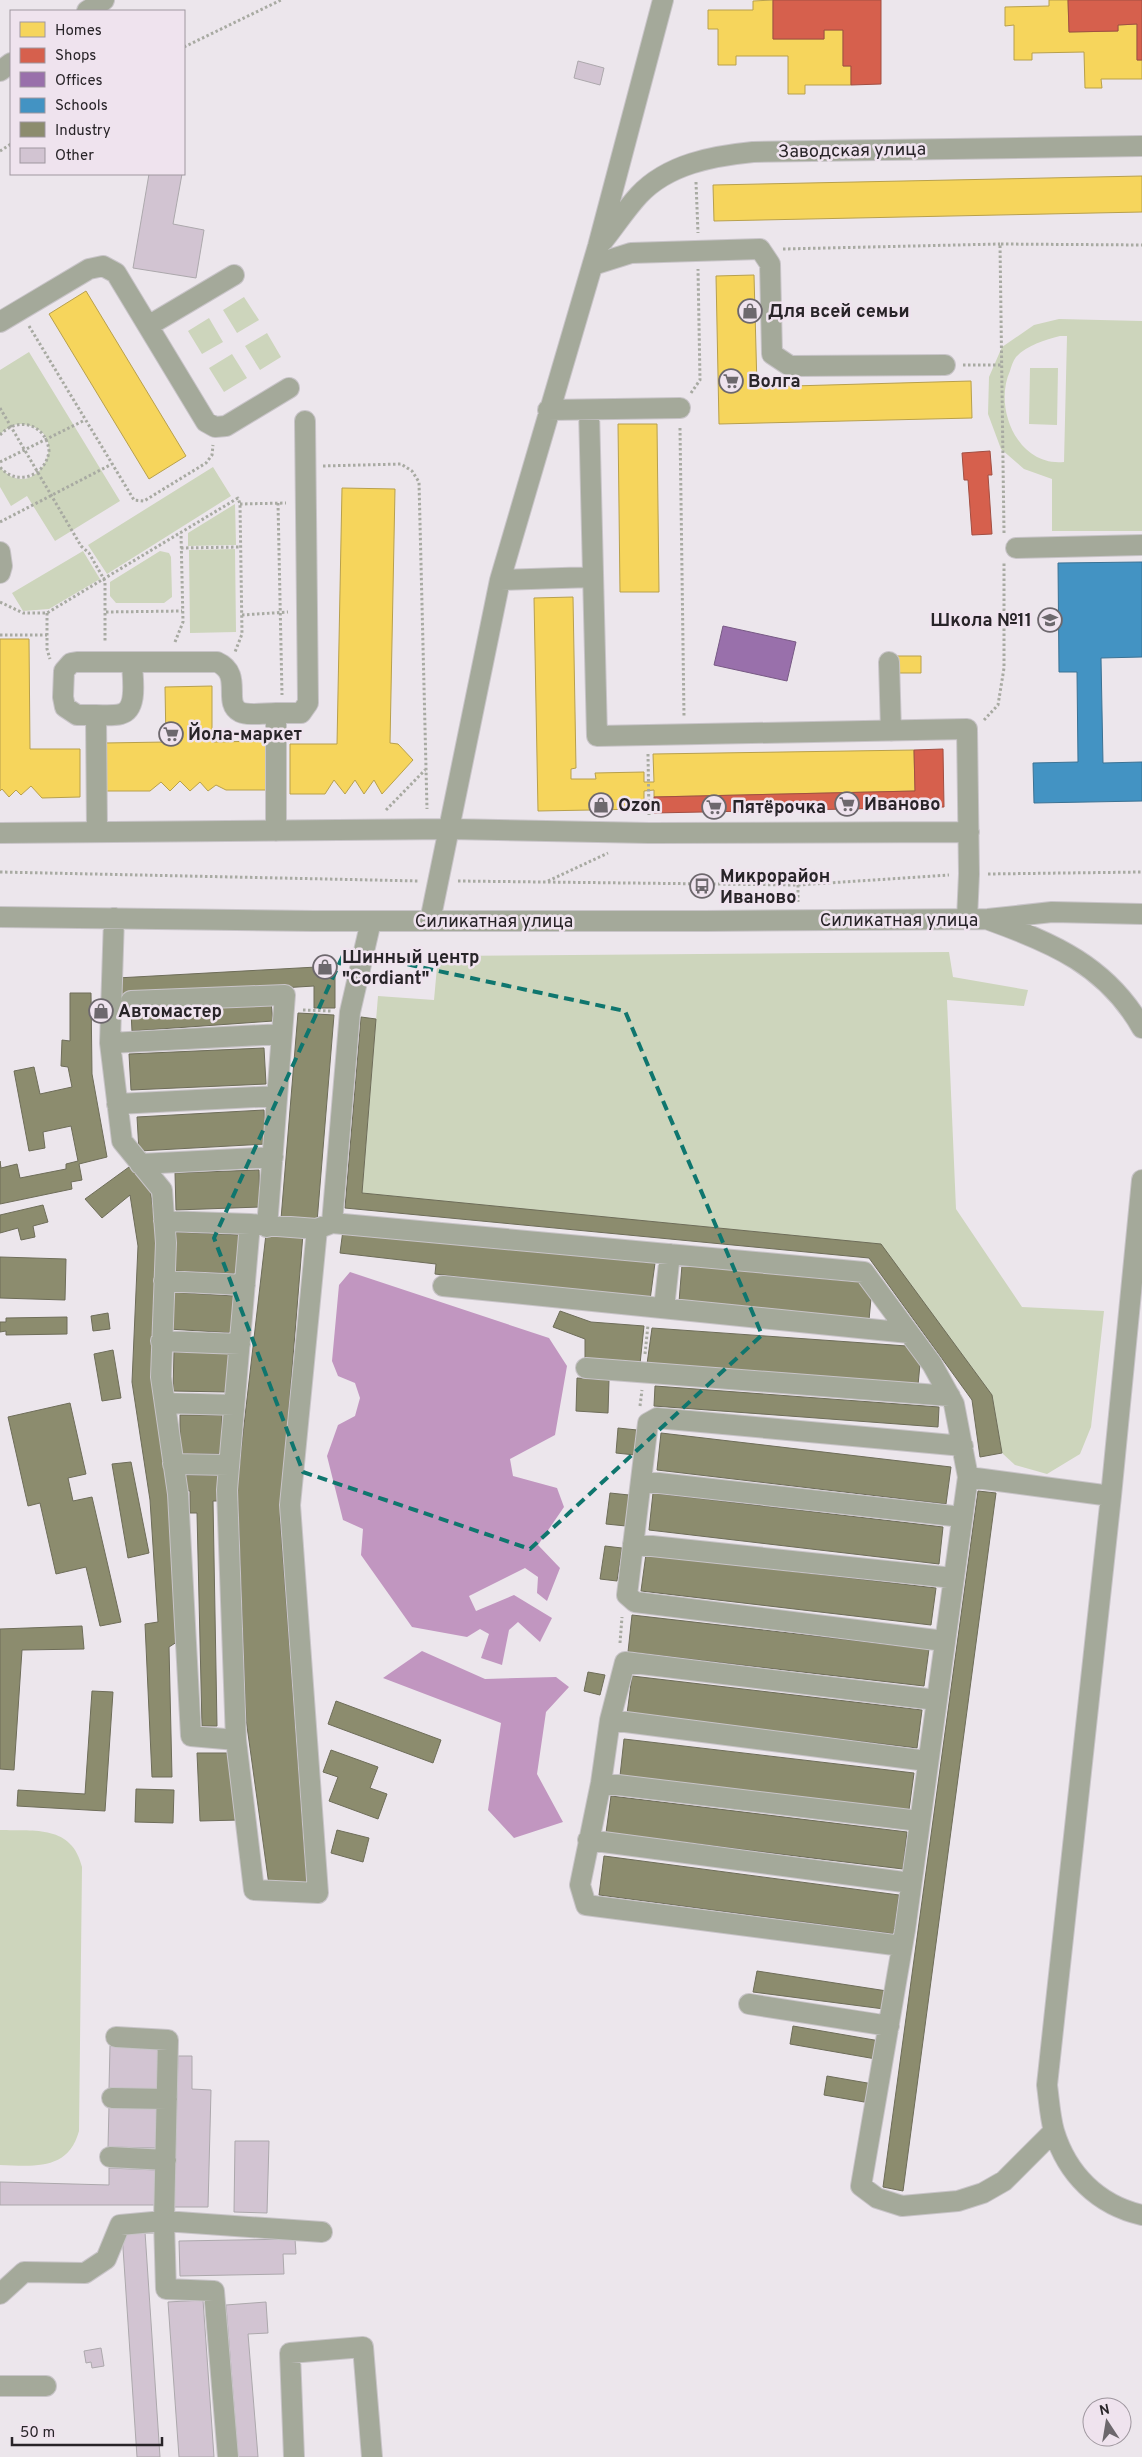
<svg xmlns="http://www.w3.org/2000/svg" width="1142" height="2457" font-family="Overpass,sans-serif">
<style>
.green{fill:#cdd5bc;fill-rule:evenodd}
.water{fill:#c196c0}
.homes{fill:#f6d55c;stroke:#b8a04c}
.shops{fill:#d6604d;stroke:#a24e42}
.offices{fill:#9970ab;stroke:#775984}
.schools{fill:#4393c3;stroke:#3b7294}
.industry{fill:#8c8c6e;stroke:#6e6d59}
.building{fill:#d2c4d2;stroke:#aca8ac}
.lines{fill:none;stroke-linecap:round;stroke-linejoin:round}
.minor-casing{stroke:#c8c4c8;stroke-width:22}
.path{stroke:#a8aaa2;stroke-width:3;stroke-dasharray:2.5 2.5;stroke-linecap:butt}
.minor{stroke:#a4a99a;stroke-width:20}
.marked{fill:none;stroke:#0f766e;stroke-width:4;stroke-dasharray:10 6;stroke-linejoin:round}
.labels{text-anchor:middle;stroke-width:5;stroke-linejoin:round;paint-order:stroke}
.street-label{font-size:18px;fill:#282428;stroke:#efe3ee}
.poi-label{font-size:18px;font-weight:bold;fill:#282428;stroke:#efe3ee;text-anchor:start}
</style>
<rect width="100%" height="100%" fill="#ece6ec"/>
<path class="green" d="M 244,297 L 259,320 L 237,333 L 223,310 Z
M 209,318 L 223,342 L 202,354 L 188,331 Z
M 1059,319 L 1142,321 L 1142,531 L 1052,531 L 1052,479 L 1024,469 L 1001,449 L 988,414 L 989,377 L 1002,347 L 1034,325 ZM 1060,336 L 1067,336 L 1064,462 C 1018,467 993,408 1010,371 C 1011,367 1013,361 1016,357 C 1027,345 1045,340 1060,336 Z
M 267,333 L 281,357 L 260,370 L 245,346 Z
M 29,352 L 120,501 L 55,541 L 27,496 L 11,506 L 0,487 L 0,467 C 33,507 75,435 27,425 C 16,422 7,427 0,435 L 0,370 Z
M 232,354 L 247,378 L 224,392 L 209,368 Z
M 1030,368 L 1058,368 L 1057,425 L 1029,424 Z
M 213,467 L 231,496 L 107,574 L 88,545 Z
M 235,504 L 236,545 L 188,546 L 188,533 Z
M 235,549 L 236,632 L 190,633 L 189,550 Z
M 83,551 L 100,579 L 49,609 L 23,611 L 12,593 Z
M 160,551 L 169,553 L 171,557 L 172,597 L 164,603 L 116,603 L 110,596 L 110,582 Z
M 949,952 L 953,977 L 1028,990 L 1024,1006 L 947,1000 L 956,1209 L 1022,1307 L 1104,1311 L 1091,1427 L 1080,1454 L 1047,1474 L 1015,1465 L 1002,1453 L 992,1395 L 880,1244 L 362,1193 L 378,996 L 434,1000 L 438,956 Z
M 0,1830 C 35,1831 72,1825 82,1867 L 79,2131 C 68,2171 34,2166 0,2165 Z"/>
<path class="water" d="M 350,1272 L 549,1338 L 567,1366 L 555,1435 L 510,1459 L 513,1476 L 557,1488 L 564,1507 L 538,1545 L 560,1568 L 547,1601 L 537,1593 L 538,1577 L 525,1568 L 469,1596 L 476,1611 L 514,1595 L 552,1618 L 540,1642 L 518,1622 L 509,1630 L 502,1665 L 481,1658 L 489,1634 L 480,1629 L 467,1637 L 412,1627 L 361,1555 L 363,1529 L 343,1520 L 327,1456 L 338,1425 L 355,1416 L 360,1398 L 355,1383 L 338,1376 L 332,1361 L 339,1285 Z
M 422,1651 L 485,1679 L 556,1677 L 569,1687 L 546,1712 L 537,1774 L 563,1822 L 514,1838 L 488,1810 L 501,1723 L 383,1678 Z"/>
<path class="homes" d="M 773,0 L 773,39 L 824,39 L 824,30 L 843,30 L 843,66 L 851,66 L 851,85 L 805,85 L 805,94 L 788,94 L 788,56 L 736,56 L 736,65 L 718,65 L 718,29 L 708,29 L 708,10 L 753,10 L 753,1 Z
M 1049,0 L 1068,0 L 1069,32 L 1118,31 L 1118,25 L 1137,24 L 1137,60 L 1142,60 L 1142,79 L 1101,79 L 1102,88 L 1085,88 L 1084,52 L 1032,53 L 1032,60 L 1014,60 L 1014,25 L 1005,26 L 1005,7 L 1049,6 Z
M 1142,176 L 1142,212 L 714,221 L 713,185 Z
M 754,275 L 757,387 L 971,381 L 972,418 L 719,424 L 716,276 Z
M 86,291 L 186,456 L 149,479 L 49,314 Z
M 618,424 L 657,424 L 659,592 L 620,592 Z
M 342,488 L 395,489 L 390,743 L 398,744 L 413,760 L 382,794 L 374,780 L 364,794 L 355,780 L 345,794 L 334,780 L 325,794 L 290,794 L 290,744 L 337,744 Z
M 573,597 L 576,768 L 571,769 L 571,779 L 596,779 L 595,773 L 644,772 L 644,782 L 654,782 L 653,754 L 914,750 L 915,791 L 654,797 L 654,790 L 644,791 L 644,809 L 538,811 L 534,598 Z
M 0,639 L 29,639 L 30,749 L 80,749 L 80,797 L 42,798 L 31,786 L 21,795 L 16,790 L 9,797 L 2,789 L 0,791 Z
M 894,656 L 921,656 L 921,673 L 894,673 Z
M 212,686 L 212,742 L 267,741 L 267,790 L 226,790 L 216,785 L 208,791 L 200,782 L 190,791 L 180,781 L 170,791 L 161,782 L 150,791 L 105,791 L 105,743 L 166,742 L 165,687 Z"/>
<path class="shops" d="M 773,0 L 881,0 L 881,84 L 851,85 L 851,66 L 843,66 L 843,30 L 824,30 L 824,39 L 773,39 Z
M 1068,0 L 1142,0 L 1142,60 L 1137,60 L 1137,24 L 1118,25 L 1118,31 L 1069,32 Z
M 990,451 L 992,475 L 988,475 L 992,534 L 972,535 L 968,480 L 964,480 L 962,453 Z
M 943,749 L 944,807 L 654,813 L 654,797 L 915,791 L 914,750 Z"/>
<path class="offices" d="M 723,626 L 796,642 L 787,681 L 714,665 Z"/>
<path class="schools" d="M 1142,562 L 1142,657 L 1101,658 L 1103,763 L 1142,762 L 1142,801 L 1034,803 L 1033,763 L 1078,762 L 1077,672 L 1059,672 L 1058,563 Z"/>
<path class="industry" d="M 335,966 L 335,1008 L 314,1008 L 314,986 L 119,998 L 117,978 Z
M 70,993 L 91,993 L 92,1074 L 107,1157 L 79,1164 L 82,1180 L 71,1182 L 72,1189 L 0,1204 L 0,1161 L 1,1168 L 17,1164 L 20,1178 L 66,1169 L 66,1164 L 78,1161 L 71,1126 L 43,1132 L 45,1148 L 29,1151 L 14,1071 L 34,1067 L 40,1094 L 72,1087 L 68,1067 L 61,1066 L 62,1040 L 70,1041 Z
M 271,1002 L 273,1021 L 132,1031 L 131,1012 Z
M 298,1013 L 334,1015 L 317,1222 L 281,1219 Z
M 361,1017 L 376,1019 L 362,1193 L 881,1244 L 992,1395 L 1002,1453 L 980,1457 L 972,1400 L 869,1258 L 345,1208 Z
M 264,1048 L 266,1084 L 131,1090 L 129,1054 Z
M 264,1110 L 266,1144 L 139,1151 L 137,1117 Z
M 129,1167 L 150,1189 L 158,1241 L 180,1640 L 169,1647 L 172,1777 L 152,1777 L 145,1624 L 158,1622 L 150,1500 L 132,1382 L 138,1246 L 130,1195 L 102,1218 L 85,1199 Z
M 259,1170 L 260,1207 L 176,1210 L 175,1173 Z
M 43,1205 L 48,1222 L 33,1226 L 35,1237 L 21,1240 L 18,1228 L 0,1233 L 0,1215 Z
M 343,1230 L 655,1263 L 650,1300 L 435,1274 L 436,1264 L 340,1253 Z
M 176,1232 L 241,1235 L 239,1274 L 174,1271 Z
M 266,1234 L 303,1234 L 280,1518 L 307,1882 L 269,1885 L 246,1719 L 237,1486 Z
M 0,1257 L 66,1259 L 65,1300 L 0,1298 Z
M 682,1265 L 860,1282 L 871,1298 L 869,1320 L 679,1302 Z
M 171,1292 L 234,1296 L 232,1333 L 169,1329 Z
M 560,1311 L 591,1322 L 644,1326 L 640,1364 L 585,1359 L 585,1339 L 553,1327 Z
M 108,1313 L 110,1329 L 93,1331 L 91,1316 Z
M 67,1317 L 67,1334 L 6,1335 L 6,1331 L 0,1332 L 0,1322 L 6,1322 L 6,1318 Z
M 652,1328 L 907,1346 L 920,1364 L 918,1385 L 647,1364 Z
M 113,1350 L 121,1398 L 102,1401 L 94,1354 Z
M 174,1352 L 229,1352 L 228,1392 L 173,1391 Z
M 577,1378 L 609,1380 L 608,1413 L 576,1411 Z
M 655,1386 L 939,1407 L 938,1427 L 654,1406 Z
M 70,1403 L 86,1474 L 68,1478 L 73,1501 L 92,1497 L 121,1622 L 100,1626 L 86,1567 L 56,1574 L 40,1503 L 28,1506 L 8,1417 Z
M 180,1415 L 222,1415 L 222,1454 L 180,1454 Z
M 618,1428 L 637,1430 L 635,1455 L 616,1453 Z
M 661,1433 L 951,1467 L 946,1504 L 657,1470 Z
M 131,1462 L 149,1553 L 128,1558 L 112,1464 Z
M 185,1475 L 220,1475 L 219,1501 L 213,1501 L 217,1726 L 202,1726 L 197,1513 L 190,1513 L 190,1491 L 185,1490 Z
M 978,1491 L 996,1493 L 903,2191 L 883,2187 Z
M 610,1493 L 629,1495 L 626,1526 L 606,1524 Z
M 653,1493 L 943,1527 L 939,1564 L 649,1530 Z
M 605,1546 L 622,1548 L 617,1581 L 600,1579 Z
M 646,1554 L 936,1588 L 931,1625 L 641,1591 Z
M 632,1615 L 929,1649 L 924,1686 L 628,1652 Z
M 82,1626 L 84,1649 L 22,1650 L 14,1770 L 0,1769 L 0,1629 Z
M 588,1672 L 605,1675 L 600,1695 L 584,1691 Z
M 632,1676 L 922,1710 L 917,1748 L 627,1714 Z
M 92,1691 L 113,1692 L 105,1811 L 17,1806 L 18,1790 L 85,1794 Z
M 336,1701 L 441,1740 L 433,1763 L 328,1724 Z
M 624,1739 L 914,1773 L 909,1810 L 620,1776 Z
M 331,1750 L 378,1767 L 370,1788 L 387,1794 L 378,1819 L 329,1801 L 338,1777 L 323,1772 Z
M 197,1753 L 234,1753 L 239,1820 L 200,1821 Z
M 136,1789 L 174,1790 L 173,1823 L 135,1822 Z
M 611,1796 L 907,1832 L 903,1869 L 606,1833 Z
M 337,1830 L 369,1838 L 363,1862 L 331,1853 Z
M 604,1856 L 899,1895 L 894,1934 L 599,1895 Z
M 757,1971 L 887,1991 L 884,2009 L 753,1992 Z
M 793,2026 L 880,2041 L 876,2059 L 790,2044 Z
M 827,2076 L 873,2084 L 870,2103 L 824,2095 Z"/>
<path class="building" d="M 578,61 L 604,68 L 600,85 L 574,78 Z
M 149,174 L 182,174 L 173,224 L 204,230 L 196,278 L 133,268 Z
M 110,2046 L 158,2047 L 157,2089 L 109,2088 Z
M 178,2056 L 192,2056 L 192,2089 L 211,2090 L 208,2207 L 174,2207 Z
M 109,2106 L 157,2107 L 156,2148 L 108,2147 Z
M 235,2141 L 269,2141 L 267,2213 L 234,2212 Z
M 109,2168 L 156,2170 L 155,2205 L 0,2205 L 0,2182 L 109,2185 Z
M 145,2232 L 160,2457 L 137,2457 L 122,2233 Z
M 295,2239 L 296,2254 L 283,2254 L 284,2274 L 180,2276 L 179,2241 Z
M 203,2300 L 214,2457 L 179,2457 L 168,2302 Z
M 266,2302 L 268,2333 L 248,2334 L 258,2457 L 238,2457 L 226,2305 Z
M 101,2348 L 104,2366 L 92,2368 L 91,2362 L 86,2363 L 84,2351 Z"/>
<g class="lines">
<g class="minor-casing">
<path id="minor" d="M 87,11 L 104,0
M 0,71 L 11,63
M 603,241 C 615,226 626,209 639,195 C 668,164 713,156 753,152 L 1142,146
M 593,265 L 631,253 L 760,249 L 770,264 L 772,354 L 790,366 L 945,365
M 0,322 L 89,269 L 103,266 L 116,273 L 206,422 L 215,427 L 226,426 L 289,388
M 148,326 L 234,275
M 548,410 L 680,408
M 589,410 L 597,736 L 967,729 L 969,874 L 967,919
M 1016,548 L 1142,545
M 0,552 L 2,566 L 0,573
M 500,580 L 593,577
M 132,662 L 217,662 C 244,674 222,703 240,712 C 249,716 265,713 276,713 L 276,831
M 889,662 L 891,731
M 276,713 L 301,713 L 308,703 L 305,421
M 96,715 C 104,715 113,716 121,714 C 139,709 132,676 132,662 L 77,662 L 71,663 L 64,671 L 63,697 L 65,707 L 77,715 L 96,715 L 97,832
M 0,833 L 450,829 L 649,833 L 969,832
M 0,917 L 314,921 L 705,921 L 988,919 L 1052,912 L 1142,914
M 114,918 L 110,1043 L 122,1141 L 162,1190 L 166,1243 L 161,1377 L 178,1494 L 191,1736 L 236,1740
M 989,920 C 1053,943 1107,966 1142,1028
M 430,921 L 500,580 L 598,246 L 663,0
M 131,1001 L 285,995 L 267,1227
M 110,1043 L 282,1034
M 117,1104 L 277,1096
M 140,1164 L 273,1157
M 1142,1180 L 1111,1496 L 1047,2085 C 1049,2100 1050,2117 1054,2131 C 1067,2174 1098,2205 1142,2215
M 164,1221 L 250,1224
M 332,1223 L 864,1272 L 932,1364 L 954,1404 L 968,1477 L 1111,1496
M 317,1229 L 290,1505 L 318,1893 L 254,1890 L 236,1740 L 227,1490 L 250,1224 L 317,1229 L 332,1223 L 350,1012 L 371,921
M 164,1281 L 245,1285
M 443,1286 L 909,1333
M 664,1308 L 670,1254
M 161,1341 L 240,1344
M 586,1368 L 950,1396
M 165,1403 L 234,1405
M 173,1464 L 229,1465
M 968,1477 L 905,1930 L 861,2186 L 877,2198 L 902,2206 L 958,2201 L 983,2193 L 1004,2181 L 1054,2131
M 641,1481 L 962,1517
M 633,1544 L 953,1578
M 944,1641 L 635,1602 L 627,1595 L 648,1423 L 657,1418 L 963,1446
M 610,1720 L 927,1761
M 601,1783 L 919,1821
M 588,1840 L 911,1883
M 902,1946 L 586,1905 L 580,1885 L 601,1783 L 610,1720 L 625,1662 L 936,1700
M 749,2004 L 889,2026
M 116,2037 L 168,2040 L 164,2221 L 166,2289 L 214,2291 L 228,2457
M 112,2098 L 167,2099
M 110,2157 L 166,2160
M 0,2294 L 24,2272 L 85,2273 L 106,2259 L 120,2225 L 164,2221 L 322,2232
M 0,2386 L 46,2386
M 294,2457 L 290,2353 L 363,2347 L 372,2457"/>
</g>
<path class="path" d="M 184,47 L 281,0
M 0,151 L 11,144
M 696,182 L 698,233
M 783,249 L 1000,244
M 29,326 L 134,500 L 144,501 L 206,463 L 212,455 L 213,445
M 963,365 L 1002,365
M 691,393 L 700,380 L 698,269
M 0,408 L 81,546 L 89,553 L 105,581 L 105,643
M 680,428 L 684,717
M 0,435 C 18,415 47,425 49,451 C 46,476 17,487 0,467
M 0,462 L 85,420
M 323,466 L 401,464 L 412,471 L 419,482 L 427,809
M 278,503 L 282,695
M 240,504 L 286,503
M 0,522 L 112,464
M 1004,533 L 1000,244 L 1142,245
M 181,548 L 240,547
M 0,602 L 23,613 L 47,613 L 238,498 L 240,504 L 242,634 L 235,652
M 106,612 L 182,611
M 47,613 L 47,649 L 50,659
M 242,615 L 288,612
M 0,635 L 47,635
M 175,642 L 183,622 L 181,533
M 984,720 L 998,705 L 1004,668 L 1004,562
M 648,754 L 649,815
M 386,810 L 425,770
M 0,872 L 419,881
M 988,874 L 1142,872
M 458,881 L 798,885 L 949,875
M 548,881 L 608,853
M 798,885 L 798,902
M 303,1010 L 331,1011
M 645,1354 L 648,1325
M 640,1406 L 642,1390
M 620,1643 L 622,1617"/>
<use href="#minor" class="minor"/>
</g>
<path class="marked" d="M 345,951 L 625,1011 L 762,1335 L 530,1549 L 303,1472 L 214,1238 Z"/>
<defs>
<g id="shop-ring" transform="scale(1.25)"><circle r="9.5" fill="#efe3ee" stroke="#6d686d" stroke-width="1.5"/><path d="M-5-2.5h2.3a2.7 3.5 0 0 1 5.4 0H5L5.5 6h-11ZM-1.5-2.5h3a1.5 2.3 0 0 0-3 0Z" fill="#6d686d"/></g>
<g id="supermarket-ring" transform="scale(1.25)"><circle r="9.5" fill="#efe3ee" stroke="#6d686d" stroke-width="1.5"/><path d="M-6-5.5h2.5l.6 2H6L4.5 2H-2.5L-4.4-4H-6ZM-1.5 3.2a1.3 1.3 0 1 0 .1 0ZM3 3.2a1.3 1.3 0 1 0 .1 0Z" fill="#6d686d"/></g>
<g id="school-ring" transform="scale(1.25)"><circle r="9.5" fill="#efe3ee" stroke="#6d686d" stroke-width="1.5"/><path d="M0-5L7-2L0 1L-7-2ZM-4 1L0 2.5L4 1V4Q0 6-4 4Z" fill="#6d686d"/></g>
<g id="bus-ring" transform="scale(1.25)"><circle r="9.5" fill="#efe3ee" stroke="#6d686d" stroke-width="1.5"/><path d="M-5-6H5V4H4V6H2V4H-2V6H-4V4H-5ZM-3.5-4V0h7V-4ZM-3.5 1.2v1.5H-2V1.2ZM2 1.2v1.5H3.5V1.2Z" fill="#6d686d"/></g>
</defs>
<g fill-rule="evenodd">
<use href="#shop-ring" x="750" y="311"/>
<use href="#supermarket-ring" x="731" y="381"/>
<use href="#school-ring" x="1050" y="620"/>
<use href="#supermarket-ring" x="171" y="734"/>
<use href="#supermarket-ring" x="847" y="804"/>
<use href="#shop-ring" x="601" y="805"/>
<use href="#supermarket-ring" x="714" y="807"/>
<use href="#bus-ring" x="702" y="886"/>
<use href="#shop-ring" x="325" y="967"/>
<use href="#shop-ring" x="101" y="1011"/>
</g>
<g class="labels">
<g class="street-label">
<text transform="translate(852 150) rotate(-1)" y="6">Заводская улица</text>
<text x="899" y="926">Силикатная улица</text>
<text x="494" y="927">Силикатная улица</text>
</g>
<g class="poi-label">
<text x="768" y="317">Для всей семьи</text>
<text x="748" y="387">Волга</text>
<text x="1032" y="626" text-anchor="end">Школа №11</text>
<text x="188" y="740">Йола-маркет</text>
<text x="864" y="810">Иваново</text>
<text x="618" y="811">Ozon</text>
<text x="732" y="813">Пятёрочка</text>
<text x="720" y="882">Микрорайон<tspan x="720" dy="21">Иваново</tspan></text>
<text x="342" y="963">Шинный центр<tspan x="342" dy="21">"Cordiant"</tspan></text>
<text x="118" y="1017">Автомастер</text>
</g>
</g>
<rect x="10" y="10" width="175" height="165" fill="#efe3ee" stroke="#9f979f"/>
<rect x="20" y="22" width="25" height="15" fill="#f6d55c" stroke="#9f979f"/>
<text x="55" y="35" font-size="15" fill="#282428">Homes</text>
<rect x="20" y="48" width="25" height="15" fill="#d6604d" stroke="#9f979f"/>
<text x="55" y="60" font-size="15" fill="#282428">Shops</text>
<rect x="20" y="72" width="25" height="15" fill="#9970ab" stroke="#9f979f"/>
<text x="55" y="85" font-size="15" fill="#282428">Offices</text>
<rect x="20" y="98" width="25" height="15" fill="#4393c3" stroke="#9f979f"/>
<text x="55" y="110" font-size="15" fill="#282428">Schools</text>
<rect x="20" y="122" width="25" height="15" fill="#8c8c6e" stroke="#9f979f"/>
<text x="55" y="135" font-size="15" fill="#282428">Industry</text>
<rect x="20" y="148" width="25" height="15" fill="#d2c4d2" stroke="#9f979f"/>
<text x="55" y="160" font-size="15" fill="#282428">Other</text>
<g transform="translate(1107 2422) rotate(348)"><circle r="24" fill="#efe3ee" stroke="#9f979f"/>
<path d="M0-4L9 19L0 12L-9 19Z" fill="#6d686d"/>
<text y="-8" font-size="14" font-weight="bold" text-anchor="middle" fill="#282428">N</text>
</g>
<path d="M12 2437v8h150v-8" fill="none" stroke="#282428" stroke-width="2.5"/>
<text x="20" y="2437" font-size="15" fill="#282428" stroke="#efe3ee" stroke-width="4" paint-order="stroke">50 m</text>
</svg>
